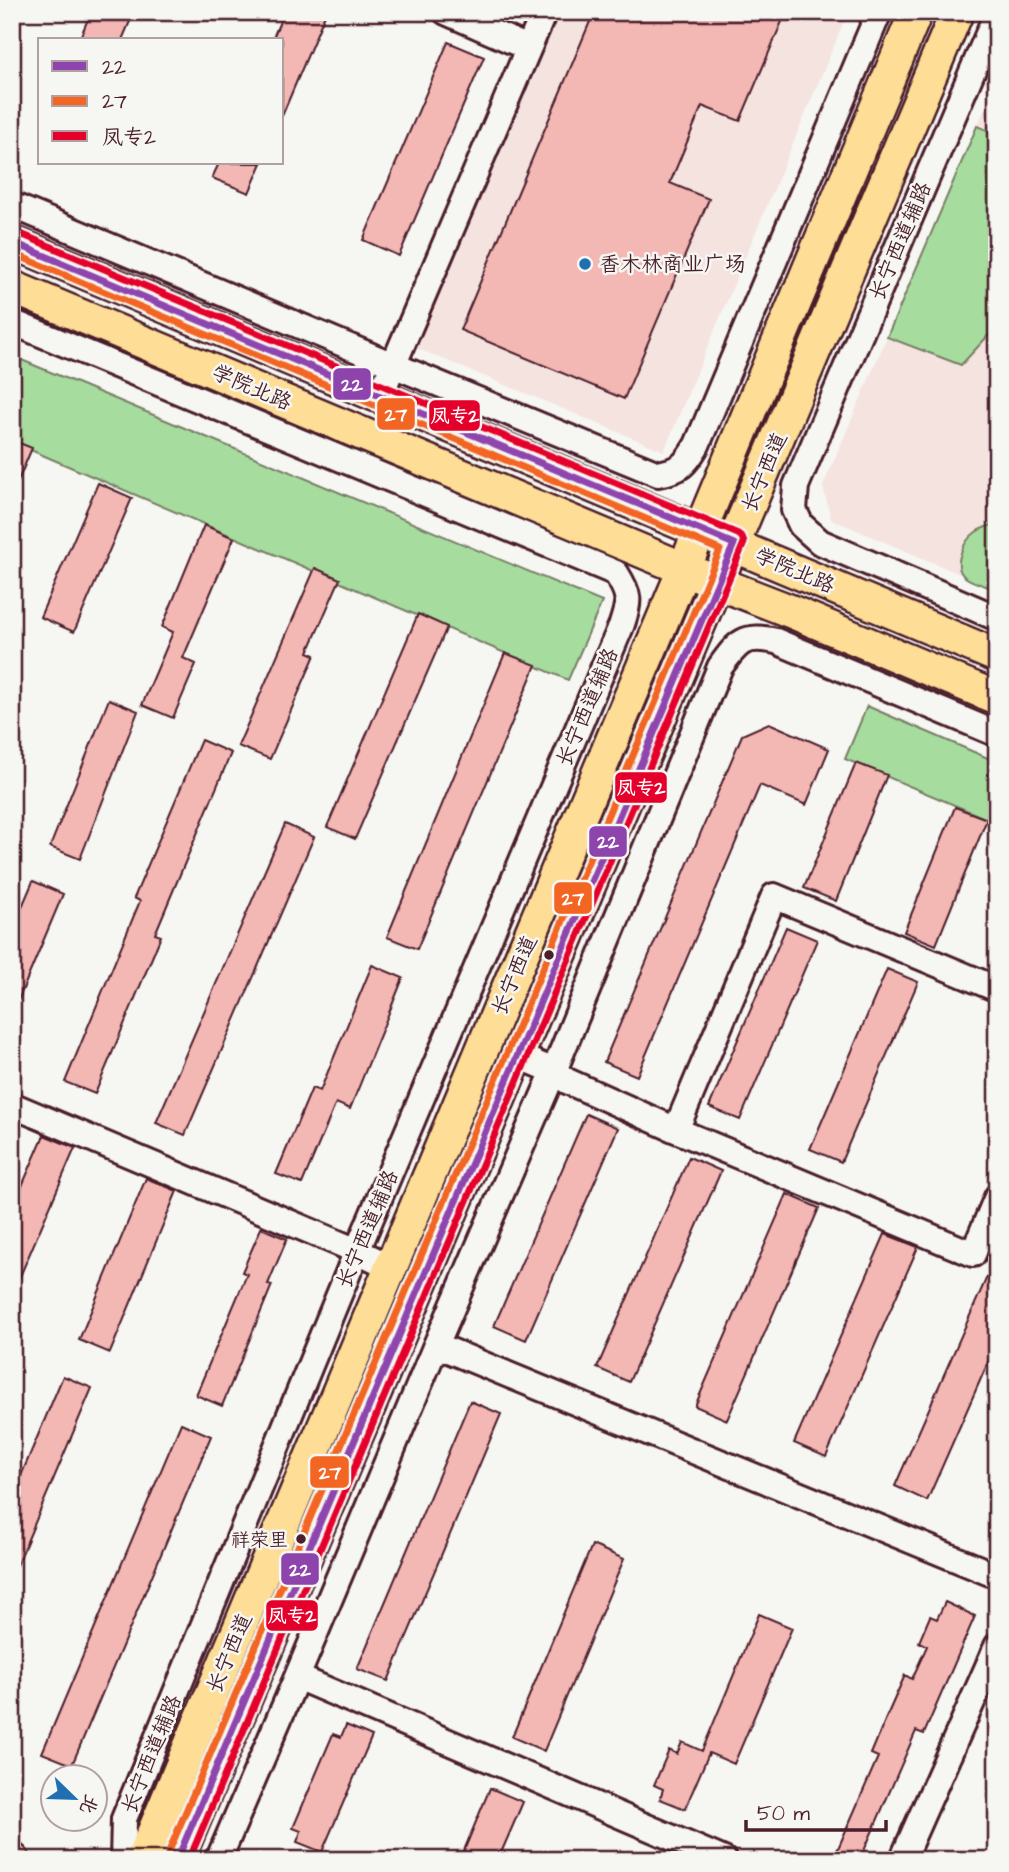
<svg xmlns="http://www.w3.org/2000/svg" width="1009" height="1872" font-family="'Architects Daughter','LXGW WenKai TC',sans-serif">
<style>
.built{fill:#f5e3df}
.green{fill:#a7dc9f;stroke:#787e65;stroke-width:2}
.building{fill:#f3b7b4;stroke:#4a1f2b;stroke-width:2}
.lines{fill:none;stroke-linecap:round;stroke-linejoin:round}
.minor-casing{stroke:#4a1f2b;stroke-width:30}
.major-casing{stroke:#4a1f2b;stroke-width:37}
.minor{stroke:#f6f6f2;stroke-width:24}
.major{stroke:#fedd96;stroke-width:32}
.bus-1-casing{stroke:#f6f6f2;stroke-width:12}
.bus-2-casing{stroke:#f6f6f2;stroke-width:12}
.bus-3-casing{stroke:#f6f6f2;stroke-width:12}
.bus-1{stroke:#8e44ad;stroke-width:7}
.bus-2{stroke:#f26522;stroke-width:7}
.bus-3{stroke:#e4002b;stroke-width:7}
.poi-dot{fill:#1f6fb2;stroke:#f6f6f2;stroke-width:2.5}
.bus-dot{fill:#4a1f2b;stroke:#f6f6f2;stroke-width:2.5}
.labels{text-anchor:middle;stroke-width:5;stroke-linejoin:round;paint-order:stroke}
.bus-label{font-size:19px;fill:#4a1f2b;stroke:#f6f6f2;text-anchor:end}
.street-label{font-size:21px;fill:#4a1f2b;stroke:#f6f6f2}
.poi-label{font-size:21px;fill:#4a1f2b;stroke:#f6f6f2;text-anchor:start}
.line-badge{stroke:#f6f6f2;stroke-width:2.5}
.badge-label{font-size:19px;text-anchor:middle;font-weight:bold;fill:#fff}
</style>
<rect width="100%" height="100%" fill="#f6f6f2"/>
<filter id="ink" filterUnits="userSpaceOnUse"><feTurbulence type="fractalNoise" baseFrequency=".0143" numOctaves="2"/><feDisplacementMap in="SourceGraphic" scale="14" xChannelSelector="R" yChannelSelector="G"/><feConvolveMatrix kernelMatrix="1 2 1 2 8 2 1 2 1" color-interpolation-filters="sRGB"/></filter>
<g filter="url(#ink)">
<path class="built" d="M 549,12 L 848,12 L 664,451 L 409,345 Z
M 997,80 L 997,590 L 831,519 L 823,486 Z"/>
<path class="green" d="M 977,126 L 997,134 L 997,326 L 961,365 L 887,337 Z
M 12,356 L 602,602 L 568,680 L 12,442 Z
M 997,523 L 997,590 C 987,586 973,583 965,577 C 951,566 964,540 976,532 C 981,528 990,526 997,523 Z
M 867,706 L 997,762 L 997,823 L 845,759 Z"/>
<path class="building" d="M 91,12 L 134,12 L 122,40 L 79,40 Z
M 284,12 L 326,12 L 282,116 L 282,40 L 272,40 Z
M 594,12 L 786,12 L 740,121 L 702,106 L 670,183 L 709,199 L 624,399 L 460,330 Z
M 448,42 L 484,57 L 399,256 L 363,240 Z
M 219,163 L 262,163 L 249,193 L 212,178 Z
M 12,440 L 32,448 L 12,495 Z
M 98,483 L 132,498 L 74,632 L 40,617 Z
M 204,525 L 234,538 L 183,658 L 196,664 L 173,718 L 142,705 L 173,632 L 162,627 Z
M 315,568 L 340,579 L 308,652 L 315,655 L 270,759 L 238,746 Z
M 418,614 L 447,627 L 355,839 L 327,827 Z
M 505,653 L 536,665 L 417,949 L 387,937 Z
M 109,699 L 138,711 L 80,859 L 50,847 Z
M 769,723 L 829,749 L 806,805 L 760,785 L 637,1076 L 604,1062 L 742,735 Z
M 201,740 L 231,753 L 155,934 L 161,936 L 95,1094 L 65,1082 L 140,901 L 134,898 Z
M 856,763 L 887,775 L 836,901 L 804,888 Z
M 955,807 L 987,819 L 936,945 L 904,932 Z
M 285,824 L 314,837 L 185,1135 L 156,1123 Z
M 33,881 L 63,894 L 12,1015 L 12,930 Z
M 786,927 L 817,940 L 740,1120 L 709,1107 Z
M 372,965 L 403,978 L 350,1109 L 336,1103 L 302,1184 L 276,1174 L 312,1088 L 320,1091 Z
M 887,969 L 918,982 L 841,1162 L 810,1149 Z
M 586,1114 L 618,1128 L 526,1340 L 494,1326 Z
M 44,1135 L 75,1148 L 12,1295 L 12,1209 Z
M 689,1157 L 721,1171 L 629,1382 L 597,1368 Z
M 146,1178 L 177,1191 L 110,1353 L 79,1340 Z
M 787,1194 L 819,1208 L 727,1420 L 695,1406 Z
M 261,1228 L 287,1239 L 268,1284 L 272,1285 L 222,1406 L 196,1395 L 247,1274 L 242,1272 Z
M 885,1234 L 918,1247 L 826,1457 L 794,1443 Z
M 997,1254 L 997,1342 L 927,1501 L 895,1486 Z
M 63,1376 L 92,1388 L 12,1577 L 12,1497 Z
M 470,1401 L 501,1414 L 388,1681 L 357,1669 Z
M 181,1423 L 211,1436 L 72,1765 L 42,1753 Z
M 592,1545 L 624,1559 L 544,1751 L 512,1737 Z
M 945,1602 L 975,1616 L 924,1734 L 916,1731 L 860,1860 L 833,1860 L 878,1757 L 871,1754 L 886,1718 L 905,1675 L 912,1679 L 927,1646 L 919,1642 L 930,1616 L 937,1619 Z
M 759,1614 L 792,1628 L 734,1764 L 709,1753 L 685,1809 L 660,1799 L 663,1789 L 654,1785 L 669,1750 L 677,1754 L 682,1742 L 702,1751 Z
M 346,1725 L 372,1736 L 322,1852 L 297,1842 L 301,1831 L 293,1828 L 333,1734 L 341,1737 Z
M 490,1788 L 523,1802 L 498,1860 L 460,1860 Z"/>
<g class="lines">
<g class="minor-casing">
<path id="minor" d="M 446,12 L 528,48
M 997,13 L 796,486 L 794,510 L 801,525 L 820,542 L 997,618
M 12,205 L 393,365 L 658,474 C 681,470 685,465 697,445 L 879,12
M 12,322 L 616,573 C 630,595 630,600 622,624 L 357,1251 L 124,1819 L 123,1860
M 387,380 L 544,12
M 516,1055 L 554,1071 L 567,1081 L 676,1130 L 973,1254 L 997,1197
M 12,1105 L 357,1251 L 391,1267
M 676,1130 L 774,896 L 997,989
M 436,1345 L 997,1576
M 297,1677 L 724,1860
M 216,1860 L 220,1856 L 297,1677 L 436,1345 L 554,1071 L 720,667 C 738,642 744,634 776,641 L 997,734
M 902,1860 L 997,1646"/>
</g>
<g class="major-casing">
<path id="major" d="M 12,242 L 997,656
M 12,287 L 718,583 L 790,611 L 997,698
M 12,1859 L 13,1860
M 142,1860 L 684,569 L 916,12
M 177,1860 C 438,1244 698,629 957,12"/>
</g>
<use href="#minor" class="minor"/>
<use href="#major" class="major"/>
<g class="bus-1-casing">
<path id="bus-1" d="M 12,242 L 734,544 L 177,1860"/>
</g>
<g class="bus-2-casing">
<path id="bus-2" d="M 12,253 L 720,550 L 167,1856"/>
</g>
<g class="bus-3-casing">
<path id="bus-3" d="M 16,232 L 738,534 L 742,537 L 744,543 L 189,1860"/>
</g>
<use href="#bus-1" class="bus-1"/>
<use href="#bus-2" class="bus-2"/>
<use href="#bus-3" class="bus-3"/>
</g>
</g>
<circle class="poi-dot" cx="585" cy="264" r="7"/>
<g class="bus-dot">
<circle cx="549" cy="955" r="6"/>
<circle cx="301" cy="1539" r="6"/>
</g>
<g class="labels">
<g class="bus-label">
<text x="288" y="1546">祥荣里</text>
</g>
<g class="street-label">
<text transform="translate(900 241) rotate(-67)" y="7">长宁西道辅路</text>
<text transform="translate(252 387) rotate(23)" y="7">学院北路</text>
<text transform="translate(764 472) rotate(-67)" y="7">长宁西道</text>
<text transform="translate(795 570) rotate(23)" y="7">学院北路</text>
<text transform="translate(587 707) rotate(-67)" y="7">长宁西道辅路</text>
<text transform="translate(514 975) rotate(-67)" y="7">长宁西道</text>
<text transform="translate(367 1229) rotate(-67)" y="7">长宁西道辅路</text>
<text transform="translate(229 1653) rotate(-67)" y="7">长宁西道</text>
<text transform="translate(151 1754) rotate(-68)" y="7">长宁西道辅路</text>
</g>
<g class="poi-label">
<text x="599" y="271">香木林商业广场</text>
</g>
</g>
<g class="line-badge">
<rect x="332" y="367" width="40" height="34" rx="7" fill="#8e44ad"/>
<rect x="376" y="397" width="40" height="34" rx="7" fill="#f26522"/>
<rect x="428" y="399" width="53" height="33" rx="7" fill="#e4002b"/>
<rect x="614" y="771" width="54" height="33" rx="7" fill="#e4002b"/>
<rect x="588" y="825" width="40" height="33" rx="7" fill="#8e44ad"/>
<rect x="553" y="881" width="40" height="34" rx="7" fill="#f26522"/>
<rect x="309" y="1455" width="41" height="34" rx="7" fill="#f26522"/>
<rect x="280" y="1552" width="40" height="34" rx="7" fill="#8e44ad"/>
<rect x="265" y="1599" width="54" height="33" rx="7" fill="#e4002b"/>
</g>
<g class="badge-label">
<text x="352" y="391">22</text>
<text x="396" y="421">27</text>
<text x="455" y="422">凤专2</text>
<text x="641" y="794">凤专2</text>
<text x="608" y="848">22</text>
<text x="573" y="905">27</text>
<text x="330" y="1479">27</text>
<text x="300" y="1576">22</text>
<text x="292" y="1622">凤专2</text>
</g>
<rect width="1009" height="1872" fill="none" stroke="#f6f6f2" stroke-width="42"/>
<rect x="21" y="21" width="967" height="1830" fill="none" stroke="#4a1f2b" stroke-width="2.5" filter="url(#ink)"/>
<rect x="38" y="38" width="245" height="126" fill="#f6f6f2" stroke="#b1a0a2" stroke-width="2"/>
<rect x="52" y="61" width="35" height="10" fill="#8e44ad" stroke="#b1a0a2" stroke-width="2"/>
<text x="102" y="74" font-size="21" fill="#4a1f2b">22</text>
<rect x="52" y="96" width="35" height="10" fill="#f26522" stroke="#b1a0a2" stroke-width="2"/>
<text x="102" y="108" font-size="21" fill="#4a1f2b">27</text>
<rect x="52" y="131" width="35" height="10" fill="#e4002b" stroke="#b1a0a2" stroke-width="2"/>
<text x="102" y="144" font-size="21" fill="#4a1f2b">凤专2</text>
<g transform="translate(74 1798) rotate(113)"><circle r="33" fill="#f6f6f2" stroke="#b1a0a2" stroke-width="2"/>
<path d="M0-5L12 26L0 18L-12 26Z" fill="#1f6fb2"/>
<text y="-10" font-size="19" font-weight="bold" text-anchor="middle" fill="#4a1f2b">北</text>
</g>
<path d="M746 1820v10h140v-10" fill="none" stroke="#4a1f2b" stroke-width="3.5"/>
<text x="757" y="1820" font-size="21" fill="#4a1f2b" stroke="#f6f6f2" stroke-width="5" paint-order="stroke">50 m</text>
</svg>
